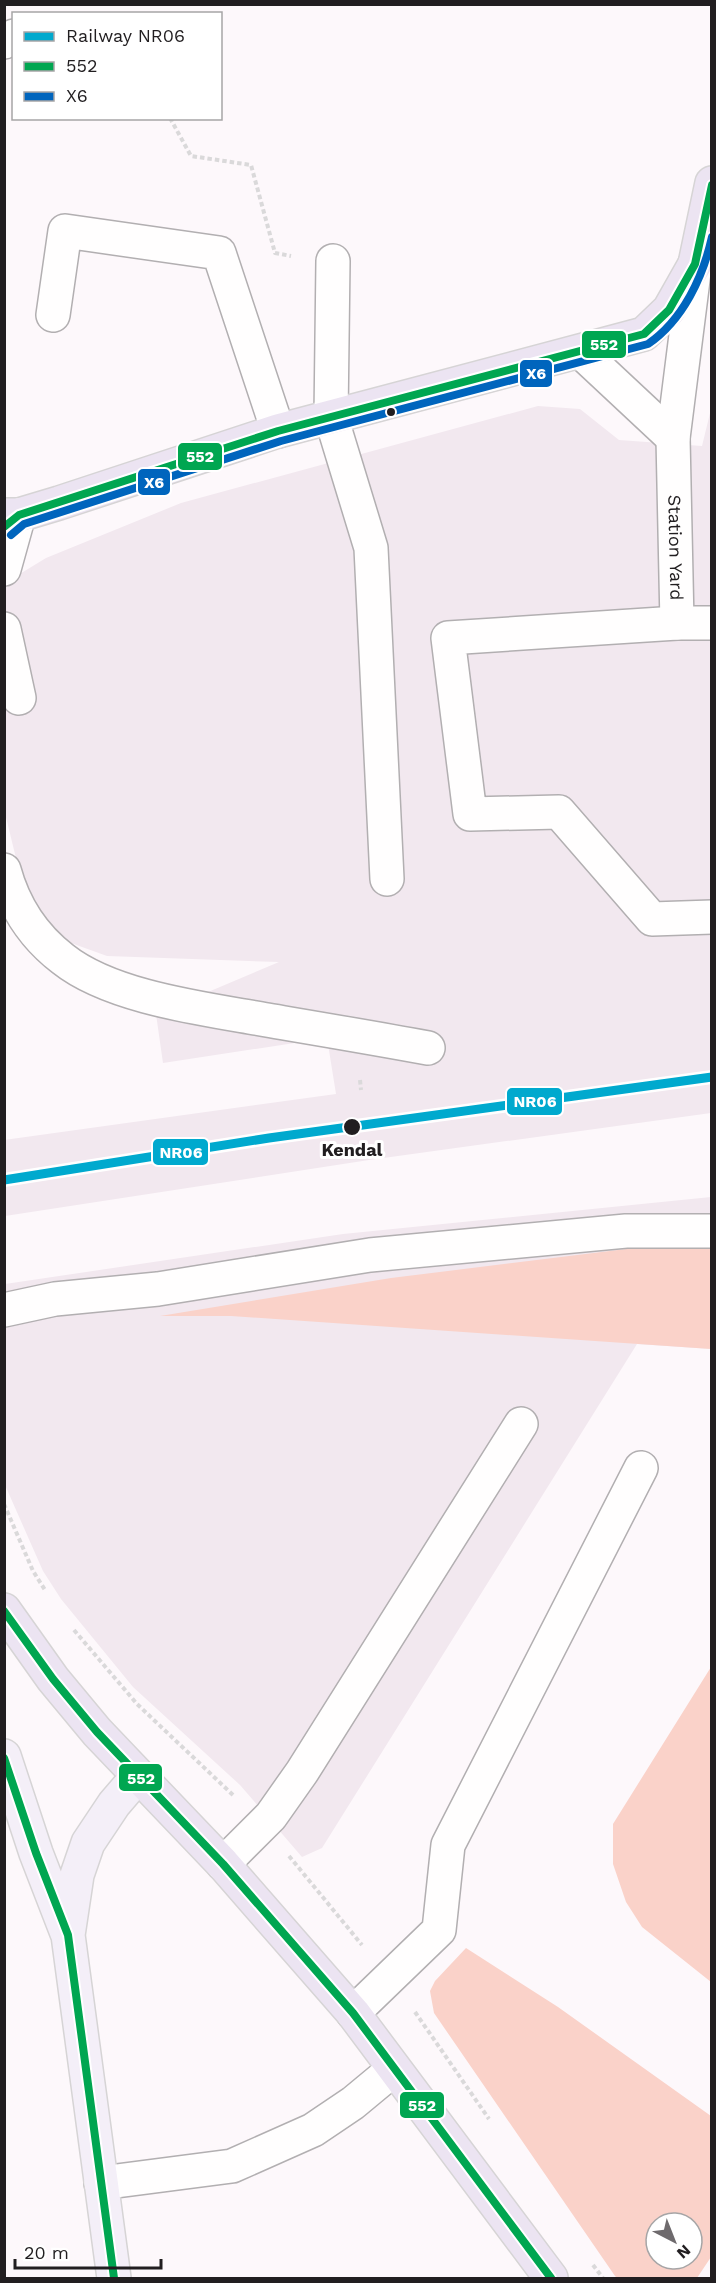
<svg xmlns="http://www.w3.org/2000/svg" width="716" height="2283" font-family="'Work Sans',sans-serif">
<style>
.built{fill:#f2e8ef}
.green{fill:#fad2c9;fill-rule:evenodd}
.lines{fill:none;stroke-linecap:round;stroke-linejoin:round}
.minor-casing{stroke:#b2afb1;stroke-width:36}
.major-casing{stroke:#d6d4d5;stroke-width:36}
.highway-casing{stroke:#d6d4d5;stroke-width:36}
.path{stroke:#dad9da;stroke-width:4;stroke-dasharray:4.5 3;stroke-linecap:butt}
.minor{stroke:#fffefe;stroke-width:33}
.major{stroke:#f4eff8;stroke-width:33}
.highway{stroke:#ece4f2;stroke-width:33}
.bus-1-casing{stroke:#fff;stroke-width:12}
.bus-2-casing{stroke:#fff;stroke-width:12}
.bus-1{stroke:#00a651;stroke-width:8}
.bus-2{stroke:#0065bd;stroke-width:8}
.rail-1-casing{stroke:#fff;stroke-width:14}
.rail-1{stroke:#00a9ce;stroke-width:9}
.bus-dot{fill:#211e20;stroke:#fff;stroke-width:2}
.labels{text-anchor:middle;stroke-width:6;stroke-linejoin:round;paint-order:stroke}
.street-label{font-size:18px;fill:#211e20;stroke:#fff}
.stop-label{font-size:18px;font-weight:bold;fill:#211e20;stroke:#fff}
.line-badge{stroke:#fff;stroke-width:2}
.badge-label{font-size:16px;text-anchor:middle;font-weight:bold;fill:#fff}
</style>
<rect width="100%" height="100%" fill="#fdf8fb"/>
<path class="built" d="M 538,406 L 580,409 L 619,440 L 702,446 L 711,409 L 711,1113 L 369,1160 L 5,1216 L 4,1140 L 336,1094 L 327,1038 L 163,1063 L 156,1014 L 279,962 L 107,956 L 71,943 L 38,913 L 22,883 L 5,813 L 5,583 L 46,558 L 181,503 Z
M 711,1197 L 711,1349 L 637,1344 L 322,1848 L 302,1857 L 240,1785 L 133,1687 L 61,1599 L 43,1571 L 5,1485 L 5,1284 L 343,1234 Z"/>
<path class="green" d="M 659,1245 L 711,1246 L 711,1349 L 231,1316 L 160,1316 L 391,1278 Z
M 711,1667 L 711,1982 L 642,1927 L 626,1902 L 613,1864 L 613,1824 Z
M 466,1948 L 558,2007 L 711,2116 L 711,2257 L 697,2278 L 617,2278 L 615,2276 L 434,2013 L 430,1991 L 435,1981 ZM 656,2223 L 692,2223 L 692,2259 L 656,2259 Z"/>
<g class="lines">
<g class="minor-casing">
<g id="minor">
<path d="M 4,42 L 14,36"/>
<path d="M 333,261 L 331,417 L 371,548 L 387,879"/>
<path id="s1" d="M 695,264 L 673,438 L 677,623 L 712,623"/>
<path d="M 53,315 L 65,231 L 219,253 L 278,431"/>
<path d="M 581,352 L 673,438"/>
<path d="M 4,569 L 19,515"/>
<path d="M 677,623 L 448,638 L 470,814 L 559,812 L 652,919 L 712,917"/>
<path d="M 4,629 L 19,698"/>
<path d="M 4,870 C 14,907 33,936 63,959 C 112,998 206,1009 267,1020 C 320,1029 374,1038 428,1048"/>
<path d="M 4,1310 L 55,1299 L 158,1289 L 370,1255 L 626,1231 L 712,1231"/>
<path d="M 223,1864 L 271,1816 L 302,1772 L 521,1424"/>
<path d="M 353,2013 L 439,1930 L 448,1845 L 641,1468"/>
<path d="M 101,2183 L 232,2166 L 313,2130 L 353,2103 L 394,2069"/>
</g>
</g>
<g class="major-casing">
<path id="major" d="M 4,1756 L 36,1853 L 67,1933
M 114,2278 L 68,1935 L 77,1875 L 88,1843 L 114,1804 L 138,1776"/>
</g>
<g class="highway-casing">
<path id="highway" d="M 4,515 L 19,515 L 59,503 L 278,431 L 644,334 L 669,310 L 695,264 L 712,183
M 4,1610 L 53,1679 L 97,1732 L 223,1864 L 353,2013 L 551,2278"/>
</g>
<path class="path" d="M 170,118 L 191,156 L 251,165 L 275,253 L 291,256
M 360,1080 L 361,1090
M 4,1504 L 33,1571 L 45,1590
M 74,1630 L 137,1704 L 233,1795
M 289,1856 L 362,1945
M 415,2012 L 489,2119
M 593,2265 L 603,2278"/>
<use href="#minor" class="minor"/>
<use href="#major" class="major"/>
<use href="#highway" class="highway"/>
<g class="bus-1-casing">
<path id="bus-1" d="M 4,527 L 19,515 L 278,431 L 644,334 L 669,310 L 695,264 L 712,185
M 4,1611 L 53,1679 L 97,1732 L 223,1864 L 353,2013 L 551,2278
M 4,1758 L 36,1853 L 68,1935 L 114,2278"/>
</g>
<g class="bus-2-casing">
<path id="bus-2" d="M 11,535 L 24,524 L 281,441 L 648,344 C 683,320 703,277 712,237"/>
</g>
<use href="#bus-1" class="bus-1"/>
<use href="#bus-2" class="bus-2"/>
<g class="rail-1-casing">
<path id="rail-1" d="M 4,1180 L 269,1138 L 712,1077"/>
</g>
<use href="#rail-1" class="rail-1"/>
</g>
<g class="bus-dot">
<circle cx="391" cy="412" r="5"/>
<circle cx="352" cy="1127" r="9"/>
</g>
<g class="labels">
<g class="street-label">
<text dy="6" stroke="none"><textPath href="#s1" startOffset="285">Station Yard</textPath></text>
</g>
<g class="stop-label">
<text x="352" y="1156">Kendal</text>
</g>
</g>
<g class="line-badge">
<rect x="581" y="330" width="46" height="29" rx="6" fill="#00a651"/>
<rect x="519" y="359" width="34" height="29" rx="6" fill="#0065bd"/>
<rect x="177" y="442" width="46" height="29" rx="6" fill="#00a651"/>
<rect x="137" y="468" width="34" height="28" rx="6" fill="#0065bd"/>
<rect x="506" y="1087" width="57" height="29" rx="6" fill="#00a9ce"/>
<rect x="152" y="1138" width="57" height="28" rx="6" fill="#00a9ce"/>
<rect x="118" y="1763" width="45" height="29" rx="6" fill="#00a651"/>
<rect x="399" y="2091" width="46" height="28" rx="6" fill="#00a651"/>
</g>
<g class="badge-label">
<text x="604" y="350">552</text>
<text x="536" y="379">X6</text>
<text x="200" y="462">552</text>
<text x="154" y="488">X6</text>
<text x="535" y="1107">NR06</text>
<text x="181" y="1158">NR06</text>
<text x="141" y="1784">552</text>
<text x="422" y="2111">552</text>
</g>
<rect width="716" height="2283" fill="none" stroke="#211e20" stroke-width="12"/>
<rect x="12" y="12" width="210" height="108" fill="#ffffff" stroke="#a6a5a6" stroke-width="1.5"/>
<rect x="24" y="32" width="30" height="9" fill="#00a9ce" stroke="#a6a5a6" stroke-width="1.5"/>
<text x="66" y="42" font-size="18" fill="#211e20">Railway NR06</text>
<rect x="24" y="62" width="30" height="9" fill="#00a651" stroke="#a6a5a6" stroke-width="1.5"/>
<text x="66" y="72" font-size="18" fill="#211e20">552</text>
<rect x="24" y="92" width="30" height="9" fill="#0065bd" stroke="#a6a5a6" stroke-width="1.5"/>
<text x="66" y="102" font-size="18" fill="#211e20">X6</text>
<g transform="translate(674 2241) rotate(138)"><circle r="28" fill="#ffffff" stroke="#a6a5a6" stroke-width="1.5"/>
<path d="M0-4.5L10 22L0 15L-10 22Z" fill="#6e6a6d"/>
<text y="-9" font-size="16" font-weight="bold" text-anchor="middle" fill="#211e20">N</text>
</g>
<path d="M15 2259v9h146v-9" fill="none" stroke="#211e20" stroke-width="3"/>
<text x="24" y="2259" font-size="18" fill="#211e20" stroke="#ffffff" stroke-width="4.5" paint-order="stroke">20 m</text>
</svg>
